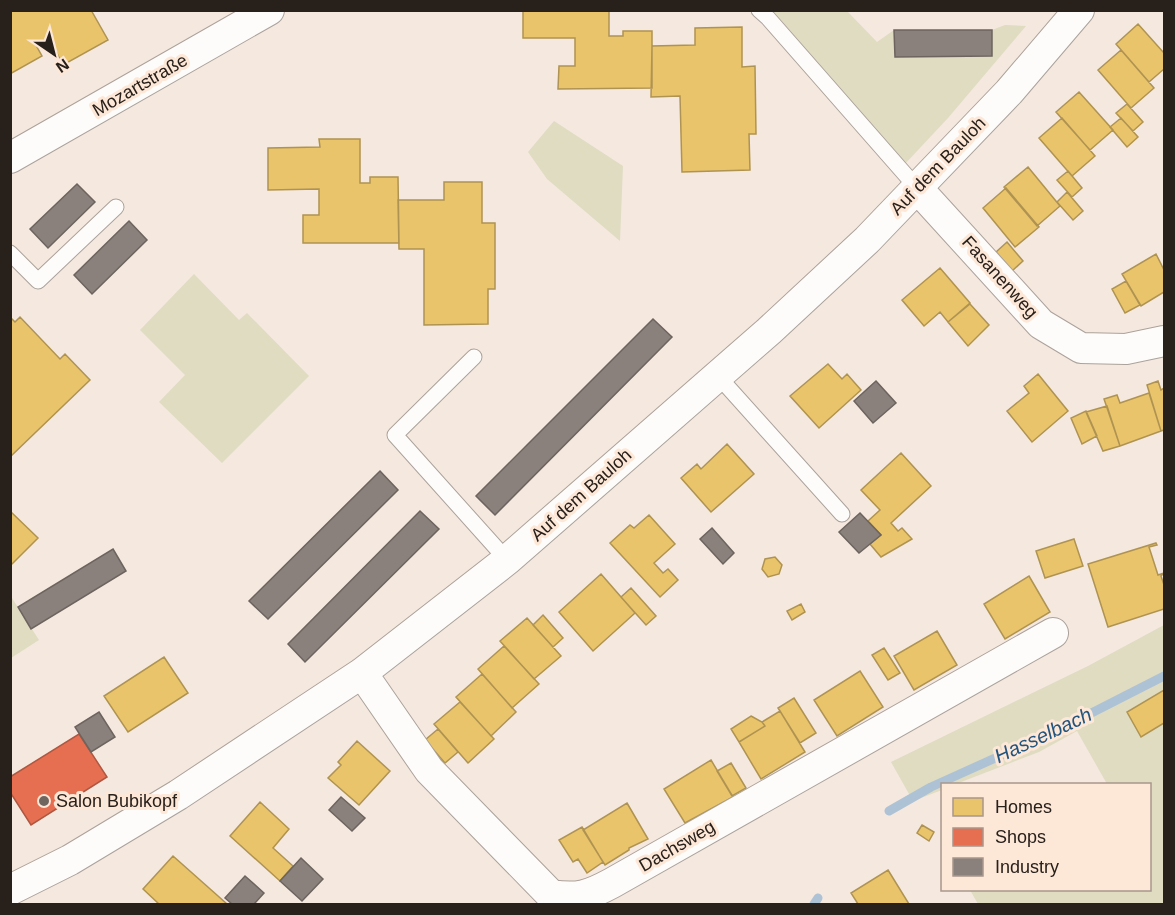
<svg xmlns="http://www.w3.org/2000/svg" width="1175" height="915" font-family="Helvetica,sans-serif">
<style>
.green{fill:#dfdcc2}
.homes{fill:#e9c46a;stroke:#af9352;stroke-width:1.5}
.shops{fill:#e76f51;stroke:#ae5741;stroke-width:1.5}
.industry{fill:#8a817c;stroke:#6d645f;stroke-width:1.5}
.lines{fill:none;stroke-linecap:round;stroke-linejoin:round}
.stream{stroke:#aec2d5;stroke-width:9}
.lane-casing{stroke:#aba29b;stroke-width:17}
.street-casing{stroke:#aba29b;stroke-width:32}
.lane{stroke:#fefcfa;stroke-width:15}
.street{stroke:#fefcfa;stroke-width:30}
.poi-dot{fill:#706660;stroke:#fde7d7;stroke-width:2}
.labels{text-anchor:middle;stroke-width:6;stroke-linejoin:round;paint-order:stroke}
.street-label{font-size:18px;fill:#28201b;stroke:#fde7d7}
.poi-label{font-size:18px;fill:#28201b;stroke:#fde7d7;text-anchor:start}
.water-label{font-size:20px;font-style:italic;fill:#21547e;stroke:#fde7d7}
</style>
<rect width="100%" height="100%" fill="#f5e8df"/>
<path class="green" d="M 773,11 L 847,11 L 877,42 L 894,30 L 895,57 L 992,56 L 992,30 L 1005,25 L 1026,26 L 948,118 L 904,165 Z
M 554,121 L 623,166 L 620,241 L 547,179 L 528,152 Z
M 194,274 L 239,320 L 247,313 L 309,376 L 222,463 L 159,402 L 185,375 L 140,330 Z
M 10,595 L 39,640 L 11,658 L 10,658 Z
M 1164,625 L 1164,904 L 978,904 L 970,890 L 1150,890 L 1150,784 L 1107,784 L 1077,731 L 1039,752 L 956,784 L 942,784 L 942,790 L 913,801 L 891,762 L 1088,666 Z"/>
<path class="homes" d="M 10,10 L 91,10 L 108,40 L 63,65 L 50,40 L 37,47 L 42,56 L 10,74 Z
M 523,10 L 609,10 L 609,36 L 623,36 L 623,31 L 652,31 L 652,88 L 558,89 L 559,66 L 575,66 L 575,38 L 523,38 Z
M 1138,24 L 1164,53 L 1164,69 L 1149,82 L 1116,44 Z
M 742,27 L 742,67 L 755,66 L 756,134 L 749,134 L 750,170 L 682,172 L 680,96 L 651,97 L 652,46 L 695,45 L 695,28 Z
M 1121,50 L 1154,88 L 1131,108 L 1098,70 Z
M 1079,92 L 1113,130 L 1090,150 L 1056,112 Z
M 1127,104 L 1143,122 L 1133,131 L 1116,113 Z
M 1062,118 L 1095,156 L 1072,176 L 1039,138 Z
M 1121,118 L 1138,137 L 1127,147 L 1110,127 Z
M 319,139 L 360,139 L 360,183 L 370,183 L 370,177 L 398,177 L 399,243 L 303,243 L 303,215 L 319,215 L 319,189 L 268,190 L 268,148 L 320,147 Z
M 1028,167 L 1060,206 L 1037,226 L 1004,187 Z
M 1068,171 L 1082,188 L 1072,197 L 1057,180 Z
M 444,182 L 482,182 L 482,223 L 495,223 L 495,289 L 488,289 L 488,324 L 424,325 L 424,249 L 399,249 L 398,200 L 444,200 Z
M 1006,188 L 1039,227 L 1015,247 L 983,208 Z
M 1067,192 L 1083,211 L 1073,220 L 1057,202 Z
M 1007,242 L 1023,261 L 1012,271 L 996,252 Z
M 1156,254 L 1164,270 L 1164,292 L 1141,306 L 1122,274 Z
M 940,268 L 970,303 L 948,322 L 940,312 L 924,326 L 902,300 Z
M 1126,281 L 1140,305 L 1125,313 L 1112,289 Z
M 970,304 L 989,325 L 968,346 L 948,322 Z
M 10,317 L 15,322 L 20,317 L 60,359 L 65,354 L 90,380 L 10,457 Z
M 828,364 L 842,379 L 847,374 L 861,390 L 819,428 L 790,396 Z
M 1038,374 L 1068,411 L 1032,442 L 1007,411 L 1029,393 L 1024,386 Z
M 1158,381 L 1161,390 L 1164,388 L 1164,430 L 1161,431 L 1147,385 Z
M 1149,393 L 1161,431 L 1120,446 L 1104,399 L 1117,395 L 1120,403 Z
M 1107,406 L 1120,446 L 1103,451 L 1086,412 Z
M 1086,411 L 1097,436 L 1082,444 L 1071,418 Z
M 727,444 L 754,474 L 711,512 L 681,478 L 697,464 L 701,469 Z
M 901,453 L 931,486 L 891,523 L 898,531 L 902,528 L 912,539 L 881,557 L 870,544 L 881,535 L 868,521 L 880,510 L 861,490 Z
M 10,511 L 38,538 L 10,566 Z
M 649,515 L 675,544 L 654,563 L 663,573 L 668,569 L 678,580 L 660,597 L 610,543 L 630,525 L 634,528 Z
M 1074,539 L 1083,566 L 1045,578 L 1036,551 Z
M 1156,543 L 1157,545 L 1149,547 L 1158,575 L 1164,573 L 1161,576 L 1164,585 L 1164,609 L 1108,627 L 1088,564 Z
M 775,557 L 782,565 L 779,574 L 768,577 L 762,569 L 765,559 Z
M 601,574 L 635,613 L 593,651 L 559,612 Z
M 1029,576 L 1050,612 L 1005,639 L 984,604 Z
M 631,588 L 656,616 L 646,625 L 621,597 Z
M 801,604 L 805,612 L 792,620 L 787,611 Z
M 543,615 L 563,638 L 553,647 L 533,625 Z
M 527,618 L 561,656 L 534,679 L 500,641 Z
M 937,631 L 957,665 L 914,690 L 894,656 Z
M 504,646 L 539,684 L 512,708 L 478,669 Z
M 884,648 L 900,673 L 888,680 L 872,655 Z
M 164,657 L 188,693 L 128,732 L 104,696 Z
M 860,671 L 883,707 L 837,736 L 814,700 Z
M 482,674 L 516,712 L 491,736 L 456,697 Z
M 1164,690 L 1164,723 L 1141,737 L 1127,712 Z
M 794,698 L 816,733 L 800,743 L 778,708 Z
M 460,702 L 494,739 L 468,763 L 434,724 Z
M 780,711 L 805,752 L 761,779 L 739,742 L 765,726 L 762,722 Z
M 751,716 L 762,722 L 765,726 L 739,742 L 731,729 Z
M 438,729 L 458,752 L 445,763 L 425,740 Z
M 357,741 L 390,771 L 359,805 L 328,778 L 341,765 L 338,762 Z
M 711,760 L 733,797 L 685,823 L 664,789 Z
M 731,763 L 746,788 L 732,796 L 717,771 Z
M 260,802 L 289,829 L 273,848 L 293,866 L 280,881 L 230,836 Z
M 627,803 L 648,839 L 629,848 L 629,850 L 605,865 L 583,830 Z
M 922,825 L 934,832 L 929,841 L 917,833 Z
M 582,827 L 603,862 L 587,873 L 578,859 L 573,862 L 559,840 Z
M 173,856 L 227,904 L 159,904 L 143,889 Z
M 888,870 L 909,904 L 858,904 L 851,893 Z"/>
<path class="shops" d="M 79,734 L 107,777 L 31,825 L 10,792 L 10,777 Z"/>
<path class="industry" d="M 894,30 L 992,30 L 992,56 L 895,57 Z
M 77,184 L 95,202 L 48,248 L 30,229 Z
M 129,221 L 147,240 L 92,294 L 74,275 Z
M 653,319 L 672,337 L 495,515 L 476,496 Z
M 876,381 L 896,403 L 873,423 L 854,401 Z
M 380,471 L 398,490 L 268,619 L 249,601 Z
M 420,511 L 439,529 L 305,662 L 288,644 Z
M 860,513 L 881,535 L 859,553 L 839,532 Z
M 712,528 L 734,553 L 723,564 L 700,539 Z
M 113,549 L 126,571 L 31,629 L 18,607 Z
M 99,712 L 115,737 L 91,752 L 75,727 Z
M 341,797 L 365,818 L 352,831 L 329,810 Z
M 301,858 L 323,879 L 302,901 L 280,881 Z
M 245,876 L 264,893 L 255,903 L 256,904 L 232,904 L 225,898 Z"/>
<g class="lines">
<path class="stream" d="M 889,811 L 931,787 L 1064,727 L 1164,676
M 814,904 L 818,898"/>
<g class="lane-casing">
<path id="lane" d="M 759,10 L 768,18 L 918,189
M 10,253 L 38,281 L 116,207
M 474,357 L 395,435 L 507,560
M 718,376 L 842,514"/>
</g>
<g class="street-casing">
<path id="street" d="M 10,158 L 269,10
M 918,189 L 1041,324 L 1081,348 L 1126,349 L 1164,341
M 362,673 L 429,770 L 551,895 C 578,899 588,896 612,883 L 1053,633
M 10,890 L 70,860 L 178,795 L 362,673 L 507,560 L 769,331 L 867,240 L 1009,92 L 1079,10"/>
</g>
<use href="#lane" class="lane"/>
<use href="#street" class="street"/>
</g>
<circle class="poi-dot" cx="44" cy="801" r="6"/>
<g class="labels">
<g class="street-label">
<text transform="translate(140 85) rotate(-30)" y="6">Mozartstraße</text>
<text transform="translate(938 166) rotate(-46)" y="6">Auf dem Bauloh</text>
<text transform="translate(1000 277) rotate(48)" y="6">Fasanenweg</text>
<text transform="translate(581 495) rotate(-42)" y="6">Auf dem Bauloh</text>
<text transform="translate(677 846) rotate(-30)" y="6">Dachsweg</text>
</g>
<g class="poi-label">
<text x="56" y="807">Salon Bubikopf</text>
</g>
<g class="water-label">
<text transform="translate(1043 735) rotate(-25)" y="7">Hasselbach</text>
</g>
</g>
<rect width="1175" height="915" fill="none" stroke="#28201b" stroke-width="24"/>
<rect x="941" y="783" width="210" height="108" fill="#fde7d7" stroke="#a8978c" stroke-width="1.5"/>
<rect x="953" y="798" width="30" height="18" fill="#e9c46a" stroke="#a8978c" stroke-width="1.5"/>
<text x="995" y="813" font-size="18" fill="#28201b">Homes</text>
<rect x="953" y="828" width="30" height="18" fill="#e76f51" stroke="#a8978c" stroke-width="1.5"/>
<text x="995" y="843" font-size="18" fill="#28201b">Shops</text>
<rect x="953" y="858" width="30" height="18" fill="#8a817c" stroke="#a8978c" stroke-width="1.5"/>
<text x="995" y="873" font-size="18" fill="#28201b">Industry</text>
<g transform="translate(54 54) rotate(145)" stroke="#fde7d7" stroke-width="4.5" paint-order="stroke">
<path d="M0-4.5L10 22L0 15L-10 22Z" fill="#28201b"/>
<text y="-9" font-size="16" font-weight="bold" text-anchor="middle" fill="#28201b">N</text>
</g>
</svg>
